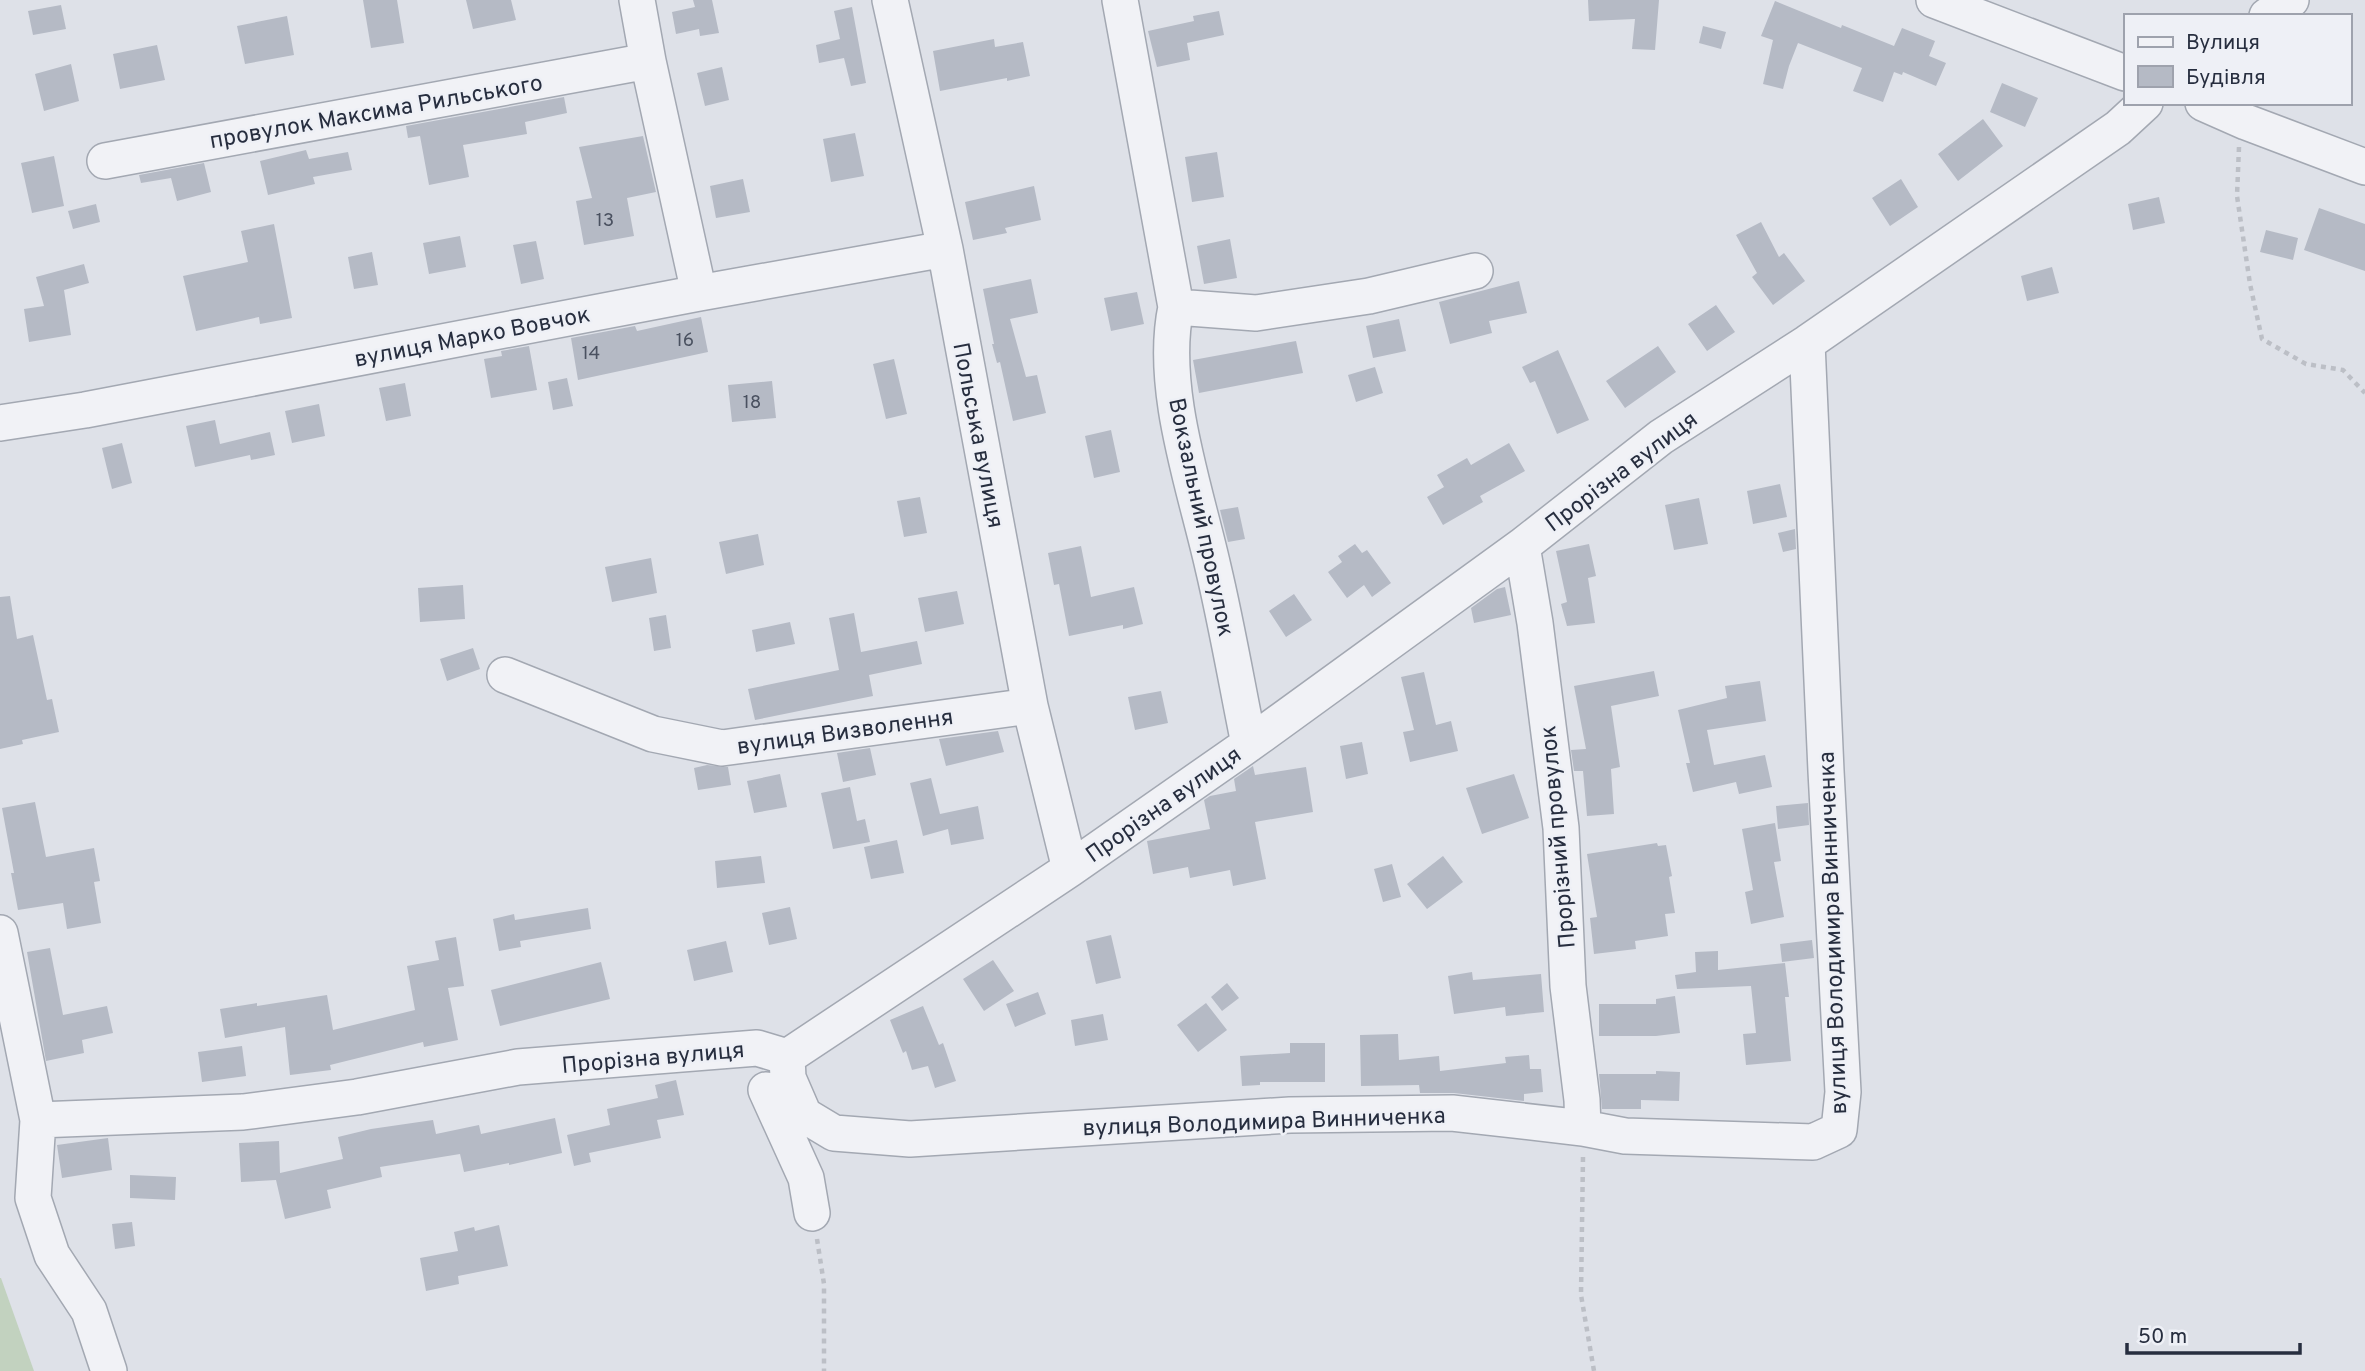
<svg xmlns="http://www.w3.org/2000/svg" width="2365" height="1371" font-family="Overpass,sans-serif">
<style>
.green{fill:#c2d2bf}
.building{fill:#b5bac5}
.lines{fill:none;stroke-linecap:round;stroke-linejoin:round}
.minor-casing{stroke:#a3a8b2;stroke-width:38}
.path{stroke:#bcbfc6;stroke-width:4.5;stroke-dasharray:5 5;stroke-linecap:butt}
.minor{stroke:#f1f2f6;stroke-width:35}
.labels{text-anchor:middle;stroke-width:5;stroke-linejoin:round;paint-order:stroke}
.number-label{font-size:19px;fill:#4a5160}
.street-label{font-size:23px;fill:#272e3f;stroke:#eef0f6}
</style>
<rect width="100%" height="100%" fill="#dee1e8"/>
<path class="green" d="M 0,1278 L 1,1278 L 34,1371 L 0,1371 Z"/>
<path class="building" d="M 363,0 L 397,0 L 404,43 L 371,48 Z
M 466,0 L 511,0 L 516,20 L 473,29 Z
M 693,0 L 712,0 L 719,33 L 700,36 L 699,29 L 676,34 L 672,12 L 695,7 Z
M 1588,0 L 1659,0 L 1655,50 L 1632,49 L 1635,19 L 1589,21 Z
M 1775,1 L 1841,28 L 1842,25 L 1894,46 L 1902,28 L 1935,41 L 1929,56 L 1946,63 L 1936,86 L 1903,72 L 1902,75 L 1894,72 L 1883,102 L 1853,91 L 1862,68 L 1798,43 L 1789,66 L 1783,89 L 1763,84 L 1773,40 L 1761,36 Z
M 61,5 L 66,29 L 33,35 L 28,11 Z
M 852,7 L 866,83 L 851,86 L 844,58 L 819,63 L 816,45 L 840,39 L 834,11 Z
M 1219,11 L 1224,35 L 1187,43 L 1190,60 L 1157,67 L 1148,31 L 1194,21 L 1193,16 Z
M 287,16 L 294,55 L 245,64 L 237,26 Z
M 1703,26 L 1726,32 L 1721,49 L 1699,43 Z
M 994,39 L 995,47 L 1023,42 L 1030,76 L 1007,81 L 1007,78 L 940,91 L 933,51 Z
M 157,45 L 165,80 L 120,89 L 113,54 Z
M 71,64 L 79,101 L 44,111 L 35,74 Z
M 722,67 L 729,100 L 705,106 L 697,73 Z
M 2002,83 L 2038,98 L 2025,127 L 1990,112 Z
M 564,97 L 567,113 L 525,122 L 527,134 L 463,145 L 469,177 L 429,185 L 420,136 L 408,138 L 406,126 Z
M 1983,119 L 2003,146 L 1958,181 L 1938,154 Z
M 855,133 L 864,176 L 831,182 L 823,139 Z
M 643,136 L 656,192 L 627,198 L 634,236 L 584,245 L 576,201 L 592,198 L 579,147 Z
M 306,150 L 309,159 L 348,152 L 352,170 L 313,177 L 315,184 L 268,195 L 260,161 Z
M 1217,152 L 1224,197 L 1192,202 L 1185,157 Z
M 54,156 L 64,206 L 32,213 L 21,163 Z
M 204,163 L 211,192 L 177,201 L 171,178 L 141,183 L 139,175 Z
M 743,179 L 750,212 L 716,218 L 710,186 Z
M 1901,179 L 1918,207 L 1890,226 L 1872,198 Z
M 1034,186 L 1041,220 L 1005,228 L 1007,233 L 973,240 L 965,202 Z
M 2159,197 L 2165,223 L 2133,230 L 2128,204 Z
M 96,204 L 100,222 L 73,229 L 68,211 Z
M 2319,208 L 2365,224 L 2365,271 L 2304,250 Z
M 1761,222 L 1779,257 L 1784,253 L 1805,281 L 1773,305 L 1752,277 L 1757,273 L 1736,235 Z
M 274,224 L 292,318 L 260,324 L 259,317 L 196,331 L 183,276 L 248,262 L 241,231 Z
M 2266,230 L 2298,238 L 2293,260 L 2260,252 Z
M 460,236 L 466,267 L 429,274 L 423,243 Z
M 1230,239 L 1237,278 L 1204,284 L 1197,246 Z
M 536,241 L 544,279 L 521,284 L 513,245 Z
M 372,252 L 378,285 L 354,289 L 348,257 Z
M 84,264 L 89,283 L 64,290 L 71,335 L 29,342 L 24,309 L 44,306 L 36,277 Z
M 2052,267 L 2059,293 L 2027,301 L 2021,276 Z
M 1031,279 L 1038,313 L 1010,319 L 1026,377 L 1037,375 L 1046,413 L 1013,421 L 1000,362 L 997,363 L 992,344 L 994,344 L 983,289 Z
M 1519,281 L 1527,313 L 1489,321 L 1492,333 L 1450,344 L 1439,302 Z
M 1137,292 L 1144,324 L 1111,331 L 1104,298 Z
M 1716,305 L 1735,332 L 1707,351 L 1688,324 Z
M 701,317 L 708,352 L 578,380 L 571,338 L 635,326 L 637,331 Z
M 1399,319 L 1406,351 L 1373,358 L 1366,326 Z
M 1296,341 L 1303,373 L 1199,393 L 1193,360 Z
M 529,346 L 537,390 L 491,398 L 484,359 L 502,356 L 501,351 Z
M 1658,346 L 1676,372 L 1625,408 L 1606,381 Z
M 1558,350 L 1589,420 L 1557,434 L 1535,381 L 1530,383 L 1522,367 Z
M 894,359 L 907,414 L 886,419 L 873,364 Z
M 1375,367 L 1383,393 L 1356,402 L 1348,375 Z
M 567,378 L 573,406 L 553,410 L 548,382 Z
M 772,381 L 776,418 L 732,422 L 728,385 Z
M 405,383 L 411,416 L 386,421 L 379,388 Z
M 319,404 L 325,436 L 292,443 L 285,411 Z
M 215,420 L 220,444 L 270,432 L 275,455 L 251,460 L 250,455 L 195,467 L 186,426 Z
M 1111,430 L 1120,472 L 1094,478 L 1085,436 Z
M 122,443 L 132,483 L 112,489 L 102,448 Z
M 1509,443 L 1525,471 L 1480,496 L 1483,502 L 1443,525 L 1427,497 L 1444,487 L 1437,475 L 1467,458 L 1471,465 Z
M 1780,484 L 1787,517 L 1753,524 L 1747,491 Z
M 920,497 L 927,533 L 904,537 L 897,501 Z
M 1699,498 L 1708,544 L 1674,550 L 1665,505 Z
M 1238,507 L 1245,539 L 1228,542 L 1220,510 Z
M 1795,529 L 1796,549 L 1783,552 L 1778,533 Z
M 758,534 L 764,565 L 726,574 L 719,542 Z
M 1355,544 L 1362,553 L 1367,550 L 1391,583 L 1372,597 L 1364,585 L 1347,598 L 1328,572 L 1342,562 L 1338,556 Z
M 1589,544 L 1596,576 L 1588,578 L 1595,623 L 1567,626 L 1561,604 L 1567,602 L 1556,551 Z
M 1081,546 L 1091,597 L 1134,587 L 1143,624 L 1123,629 L 1123,625 L 1069,636 L 1059,584 L 1054,585 L 1048,553 Z
M 651,558 L 657,593 L 612,602 L 605,567 Z
M 463,585 L 465,619 L 420,622 L 418,588 Z
M 1505,587 L 1511,615 L 1474,623 L 1471,608 L 1497,589 Z
M 957,591 L 964,624 L 925,632 L 918,598 Z
M 1294,594 L 1312,620 L 1286,637 L 1269,611 Z
M 10,596 L 17,639 L 33,635 L 47,700 L 52,699 L 59,732 L 22,740 L 23,744 L 0,749 L 0,597 Z
M 854,613 L 861,652 L 917,641 L 922,664 L 869,675 L 873,696 L 755,720 L 748,689 L 839,670 L 829,618 Z
M 666,615 L 671,648 L 654,651 L 649,618 Z
M 790,622 L 795,644 L 756,652 L 752,630 Z
M 473,648 L 480,669 L 447,681 L 440,659 Z
M 1654,671 L 1659,696 L 1611,706 L 1620,767 L 1611,769 L 1614,814 L 1587,816 L 1583,771 L 1574,771 L 1571,750 L 1586,749 L 1574,686 Z
M 1424,672 L 1436,725 L 1451,721 L 1458,751 L 1410,762 L 1403,732 L 1414,730 L 1401,677 Z
M 1760,681 L 1766,721 L 1707,730 L 1714,765 L 1765,755 L 1772,787 L 1739,794 L 1736,782 L 1693,792 L 1686,763 L 1690,763 L 1678,710 L 1727,698 L 1725,686 Z
M 1161,691 L 1168,723 L 1135,730 L 1128,697 Z
M 998,731 L 1004,752 L 946,766 L 939,739 Z
M 1362,742 L 1368,774 L 1346,779 L 1340,746 Z
M 870,748 L 876,775 L 843,782 L 837,753 Z
M 707,765 L 728,767 L 731,785 L 698,790 L 694,768 Z
M 1253,766 L 1255,775 L 1306,767 L 1313,812 L 1255,822 L 1266,879 L 1233,886 L 1230,870 L 1190,878 L 1188,867 L 1153,874 L 1147,841 L 1210,829 L 1204,800 L 1210,796 L 1236,791 L 1234,779 Z
M 780,774 L 787,807 L 754,813 L 747,781 Z
M 1514,774 L 1529,818 L 1482,834 L 1466,788 Z
M 931,778 L 940,814 L 978,806 L 984,839 L 951,845 L 948,829 L 923,836 L 910,783 Z
M 850,787 L 857,821 L 865,819 L 870,842 L 833,849 L 821,793 Z
M 35,802 L 46,857 L 94,848 L 100,881 L 94,882 L 101,923 L 67,929 L 63,903 L 18,910 L 11,873 L 14,873 L 2,808 Z
M 1808,803 L 1809,825 L 1778,829 L 1776,806 Z
M 1775,823 L 1781,861 L 1774,862 L 1784,917 L 1751,924 L 1745,892 L 1753,890 L 1742,829 Z
M 897,840 L 904,873 L 871,879 L 864,847 Z
M 1657,843 L 1658,846 L 1666,845 L 1672,876 L 1669,877 L 1675,913 L 1665,914 L 1668,936 L 1635,941 L 1636,949 L 1594,954 L 1590,918 L 1597,917 L 1587,854 Z
M 761,856 L 765,883 L 717,888 L 715,861 Z
M 1443,856 L 1463,882 L 1427,909 L 1407,884 Z
M 1392,864 L 1401,897 L 1383,902 L 1374,869 Z
M 790,907 L 797,939 L 769,945 L 762,913 Z
M 588,908 L 591,929 L 520,941 L 521,947 L 499,951 L 493,919 L 514,914 L 515,920 Z
M 1111,935 L 1121,978 L 1096,984 L 1086,941 Z
M 456,937 L 464,986 L 448,988 L 458,1040 L 424,1047 L 423,1042 L 330,1065 L 331,1070 L 290,1075 L 285,1027 L 225,1038 L 220,1009 L 257,1003 L 257,1006 L 327,995 L 333,1030 L 415,1010 L 407,966 L 439,960 L 435,941 Z
M 1812,940 L 1814,958 L 1782,962 L 1780,944 Z
M 726,941 L 733,972 L 694,981 L 687,950 Z
M 50,948 L 63,1015 L 107,1006 L 113,1033 L 82,1040 L 84,1053 L 46,1061 L 27,952 Z
M 1718,951 L 1718,970 L 1785,963 L 1789,997 L 1785,997 L 1791,1061 L 1746,1065 L 1743,1034 L 1756,1033 L 1751,986 L 1677,989 L 1675,975 L 1696,972 L 1695,952 Z
M 993,960 L 1014,991 L 984,1011 L 963,979 Z
M 601,962 L 610,999 L 500,1026 L 491,990 Z
M 1472,972 L 1473,980 L 1541,974 L 1544,1012 L 1506,1016 L 1505,1007 L 1454,1014 L 1448,976 Z
M 1227,983 L 1239,998 L 1222,1011 L 1211,997 Z
M 1038,992 L 1046,1014 L 1015,1027 L 1006,1004 Z
M 1675,996 L 1680,1033 L 1656,1036 L 1599,1036 L 1599,1004 L 1656,1004 L 1656,999 Z
M 1206,1003 L 1227,1030 L 1198,1052 L 1177,1025 Z
M 923,1006 L 939,1045 L 943,1043 L 956,1081 L 935,1088 L 928,1066 L 912,1070 L 906,1051 L 903,1053 L 890,1020 Z
M 1103,1014 L 1108,1040 L 1075,1046 L 1071,1020 Z
M 1398,1034 L 1399,1060 L 1439,1056 L 1440,1071 L 1506,1063 L 1505,1057 L 1529,1055 L 1530,1069 L 1541,1069 L 1543,1092 L 1524,1094 L 1524,1101 L 1454,1093 L 1420,1093 L 1419,1085 L 1361,1086 L 1360,1035 Z
M 1290,1043 L 1325,1043 L 1325,1082 L 1260,1082 L 1260,1085 L 1242,1086 L 1240,1056 L 1290,1053 Z
M 242,1046 L 246,1076 L 202,1082 L 198,1052 Z
M 1656,1071 L 1680,1072 L 1679,1101 L 1641,1100 L 1641,1109 L 1602,1109 L 1599,1074 L 1656,1074 Z
M 676,1080 L 684,1115 L 657,1120 L 661,1138 L 589,1153 L 591,1162 L 574,1166 L 567,1135 L 610,1125 L 607,1109 L 658,1098 L 655,1085 Z
M 555,1118 L 562,1153 L 509,1165 L 509,1163 L 464,1172 L 460,1154 L 380,1167 L 382,1177 L 327,1190 L 331,1208 L 285,1219 L 276,1180 L 241,1182 L 239,1143 L 279,1141 L 280,1173 L 343,1159 L 338,1137 L 371,1129 L 433,1120 L 436,1134 L 479,1125 L 481,1134 Z
M 108,1138 L 112,1170 L 62,1178 L 57,1145 Z
M 130,1175 L 176,1177 L 175,1200 L 130,1198 Z
M 132,1222 L 135,1246 L 115,1249 L 112,1224 Z
M 499,1225 L 508,1266 L 458,1276 L 459,1284 L 426,1291 L 420,1258 L 458,1251 L 454,1232 L 474,1227 L 475,1231 Z"/>
<g class="lines">
<g class="minor-casing">
<path id="minor" d="M 637,0 L 648,61 L 699,293
M 890,0 L 945,249 L 1030,706 L 1070,869
M 1120,0 L 1176,307 C 1159,388 1195,487 1213,567 C 1227,626 1237,685 1249,744
M 1934,0 L 2125,73
M 2267,16 L 2291,0
M 2203,103 L 2246,122 L 2365,167
M 105,161 L 648,61
M 1176,307 L 1256,313 L 1369,296 L 1475,271
M 0,423 L 85,410 L 699,293 L 945,249
M 1522,546 L 1535,623 L 1561,828 L 1568,986 L 1582,1100 L 1583,1128
M 505,675 L 653,734 L 722,748 L 1030,706
M 0,933 L 38,1120 L 33,1198 L 52,1255 L 89,1311 L 109,1371
M 787,1057 L 788,1078 L 804,1115 L 834,1133 L 910,1139 L 1290,1115 L 1452,1113 L 1583,1128 L 1625,1136 L 1813,1142 L 1839,1130 L 1843,1092 L 1826,771 L 1807,343
M 766,1090 L 806,1178 L 812,1213
M 38,1120 L 243,1112 L 357,1097 L 518,1067 L 757,1048 L 787,1057 L 1070,869 L 1249,744 L 1522,546 L 1661,437 L 1807,343 L 2118,128 L 2145,103"/>
</g>
<path class="path" d="M 2239,147 L 2237,196 L 2250,284 L 2262,339 L 2306,364 L 2343,370 L 2365,393
M 1583,1157 L 1581,1295 L 1594,1371
M 817,1239 L 824,1284 L 824,1371"/>
<use href="#minor" class="minor"/>
</g>
<g class="labels">
<g class="number-label">
<text x="605" y="226">13</text>
<text x="685" y="346">16</text>
<text x="591" y="359">14</text>
<text x="752" y="408">18</text>
</g>
<g class="street-label">
<text transform="translate(376 111) rotate(-10)" y="8">провулок Максима Рильського</text>
<text transform="translate(472 336) rotate(-11)" y="8">вулиця Марко Вовчок</text>
<text transform="translate(979 435) rotate(79)" y="8">Польська вулиця</text>
<text transform="translate(1621 471) rotate(-37)" y="8">Прорізна вулиця</text>
<text transform="translate(1202 517) rotate(78)" y="8">Вокзальний провулок</text>
<text transform="translate(845 731) rotate(-8)" y="8">вулиця Визволення</text>
<text transform="translate(1163 804) rotate(-35)" y="8">Прорізна вулиця</text>
<text transform="translate(1557 837) rotate(-95)" y="8">Прорізний провулок</text>
<text transform="translate(1832 933) rotate(-92)" y="8">вулиця Володимира Винниченка</text>
<text transform="translate(653 1057) rotate(-5)" y="8">Прорізна вулиця</text>
<text transform="translate(1264 1121) rotate(-2)" y="8">вулиця Володимира Винниченка</text>
</g>
</g>
<rect x="2124" y="14" width="228" height="91" fill="#eef0f6" stroke="#9ea2ad" stroke-width="2"/>
<rect x="2138" y="37" width="35" height="10" fill="#f1f2f6" stroke="#9ea2ad" stroke-width="2"/>
<text x="2186" y="49" font-size="21" fill="#272e3f">Вулиця</text>
<rect x="2138" y="66" width="35" height="21" fill="#b5bac5" stroke="#9ea2ad" stroke-width="2"/>
<text x="2186" y="84" font-size="21" fill="#272e3f">Будівля</text>
<path d="M2127 1343v10h173v-10" fill="none" stroke="#272e3f" stroke-width="3.5"/>
<text x="2138" y="1343" font-size="21" fill="#272e3f" stroke="#eef0f6" stroke-width="5" paint-order="stroke">50 m</text>
</svg>
